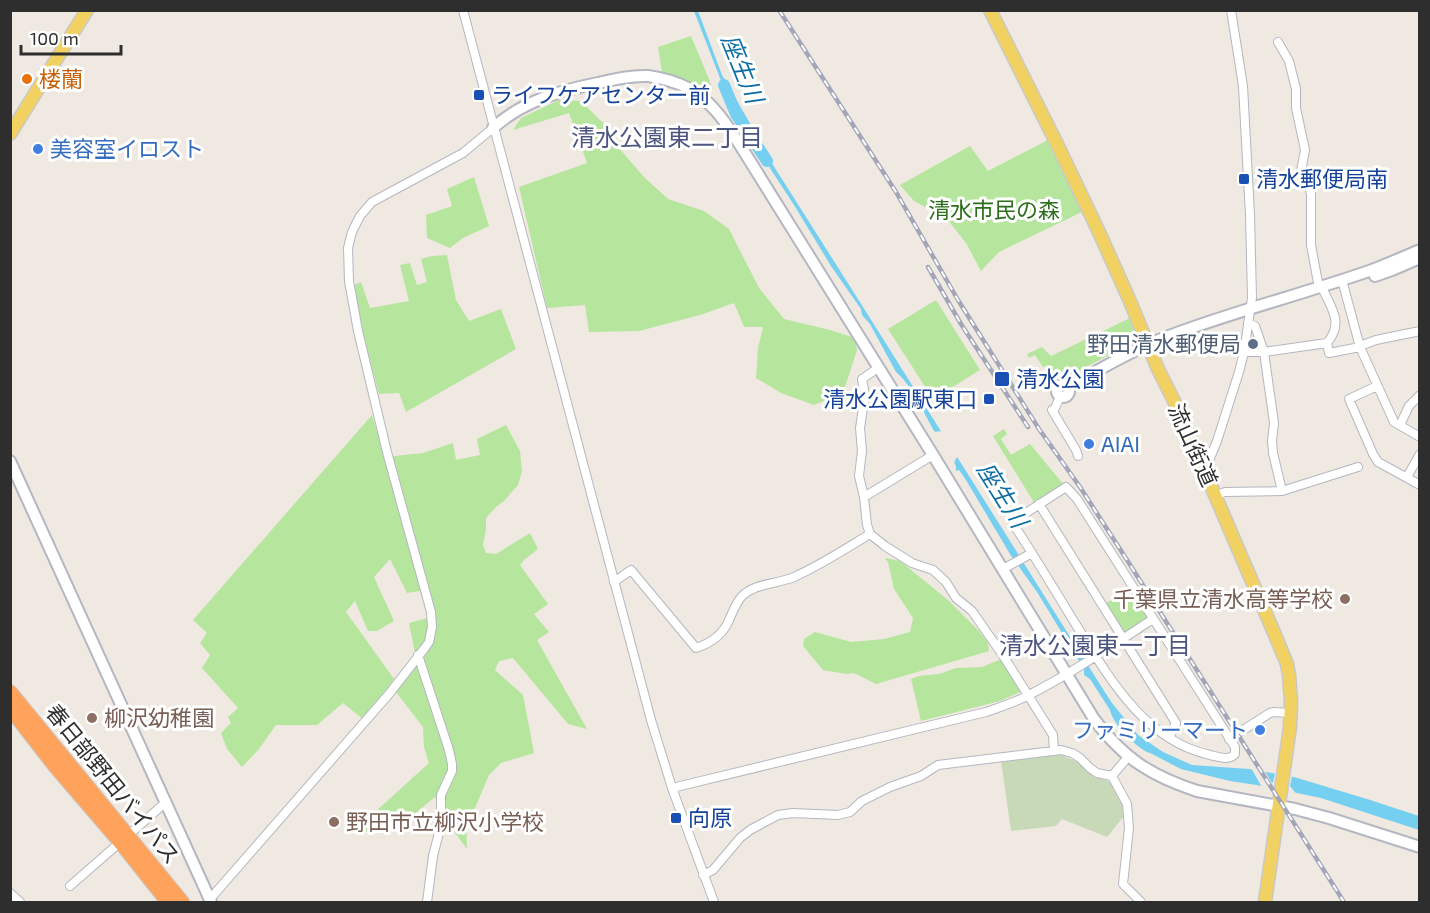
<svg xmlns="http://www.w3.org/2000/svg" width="1430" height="913" font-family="'Exo 2','Noto Sans JP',sans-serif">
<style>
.green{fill:#b6e59e}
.cemetery{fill:#c8d9b8}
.water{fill:#75cff0}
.pier{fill:#efe9e1}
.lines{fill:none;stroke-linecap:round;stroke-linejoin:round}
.river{stroke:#75cff0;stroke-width:12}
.street-casing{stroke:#b4b7c1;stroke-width:10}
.secondary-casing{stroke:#b4b7c1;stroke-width:14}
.primary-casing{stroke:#c9c9c9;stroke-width:15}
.highway-casing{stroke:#c9c9c9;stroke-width:16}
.street{stroke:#fff;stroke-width:8}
.secondary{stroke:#fff;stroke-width:10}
.primary{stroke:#f2d163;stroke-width:12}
.highway{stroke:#ffa35c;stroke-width:14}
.rail-casing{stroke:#a3a6b8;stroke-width:4.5}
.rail{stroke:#fff;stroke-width:2;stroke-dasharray:7;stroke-linecap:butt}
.food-dot{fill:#e8710a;stroke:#fff;stroke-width:2}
.transit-dot{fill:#1a4fb4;stroke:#fff;stroke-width:2}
.shop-dot{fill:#3f7fe0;stroke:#fff;stroke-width:2}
.service-dot{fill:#5c6f8a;stroke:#fff;stroke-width:2}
.education-dot{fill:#8d6e63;stroke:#fff;stroke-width:2}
.labels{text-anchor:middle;stroke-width:6;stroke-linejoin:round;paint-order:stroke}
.food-label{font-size:22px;fill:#c56008;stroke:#fff;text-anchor:start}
.transit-label{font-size:22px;fill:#164399;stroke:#fff;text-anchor:start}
.shop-label{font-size:22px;fill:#366cbe;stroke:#fff;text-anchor:start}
.park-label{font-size:22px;fill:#2c6e1b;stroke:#fff}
.service-label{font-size:22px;fill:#4e5e75;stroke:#fff;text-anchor:end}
.street-label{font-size:22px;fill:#2e2e2e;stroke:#fff}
.education-label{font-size:22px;fill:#785e54;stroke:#fff;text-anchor:start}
.water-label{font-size:24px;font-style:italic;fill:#0d6fa3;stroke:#fff}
.neighbourhood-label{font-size:24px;fill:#4d5680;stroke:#fff}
</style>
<rect width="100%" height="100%" fill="#efe9e1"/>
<path class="green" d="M 691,36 L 713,89 L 706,93 C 692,83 678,78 662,72 L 658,47 Z
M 559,100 L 581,101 L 604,124 L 618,147 L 644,177 L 668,199 L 704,211 L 729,229 L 759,288 L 784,319 L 830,330 L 855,338 L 857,350 L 843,393 L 814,405 L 781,393 L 756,378 L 758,348 L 763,327 L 744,327 L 734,303 L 700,315 L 639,331 L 589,332 L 585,305 L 547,308 L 519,187 L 587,163 L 569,113 L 513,130 L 521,118 Z
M 1050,139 L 1084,211 L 999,252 L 981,271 L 966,243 L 947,219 L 914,201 L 900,185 L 970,146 L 988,171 Z
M 474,177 L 489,226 L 463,238 L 450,248 L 427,238 L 426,215 L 452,206 L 447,189 Z
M 447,255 L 456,300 L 469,321 L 501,309 L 516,349 L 406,412 L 399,393 L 379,394 L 357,310 L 354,285 L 361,282 L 370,308 L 409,301 L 400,265 L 410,263 L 417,285 L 427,282 L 421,259 L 432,256 Z
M 936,300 L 980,370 L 933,399 L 888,329 Z
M 1130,318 L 1138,336 L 1134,342 L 1067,377 L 1042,366 L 1035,355 L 1029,358 L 1027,354 L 1042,347 L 1051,356 Z
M 372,415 L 385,457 L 423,453 L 453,443 L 456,460 L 480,455 L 477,439 L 506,425 L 520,451 L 522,471 L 518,485 L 504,501 L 497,506 L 486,518 L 486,529 L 483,545 L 486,553 L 496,554 L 530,533 L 538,549 L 524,560 L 520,565 L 548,604 L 534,614 L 549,632 L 537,640 L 587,729 L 568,724 L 513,658 L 499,661 L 495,670 L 523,695 L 534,753 L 501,763 L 489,775 L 475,808 L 466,814 L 467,849 L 444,818 L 435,797 L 395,830 L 353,832 L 429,763 L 424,747 L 423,727 L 396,692 L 417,663 L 409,623 L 428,618 L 420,591 L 407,593 L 390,559 L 374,577 L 394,621 L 377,631 L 368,631 L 355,601 L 346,612 L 394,679 L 364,720 L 343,703 L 317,725 L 276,725 L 259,749 L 242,767 L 227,749 L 221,733 L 231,723 L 228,717 L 238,708 L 202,668 L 210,655 L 200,643 L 207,633 L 193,620 Z
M 1004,429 L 1007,434 L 1001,439 L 1011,455 L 1030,444 L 1064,485 L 1035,504 L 993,436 Z
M 885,558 L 900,561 L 948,600 L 979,631 L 988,643 L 989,651 L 876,684 L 854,673 L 846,674 L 823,670 L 803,646 L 804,639 L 815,632 L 851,642 L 884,639 L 910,632 L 913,618 L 894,589 L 888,562 Z
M 1131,589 L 1147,615 L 1146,620 L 1125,633 L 1122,633 L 1104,604 Z
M 999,660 L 1003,660 L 1020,690 L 1020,692 L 1000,701 L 921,721 L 911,679 L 919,676 L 939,674 L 956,668 L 982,667 Z"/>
<path class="cemetery" d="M 1059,754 L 1082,764 L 1095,776 L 1112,783 L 1123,802 L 1125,815 L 1107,837 L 1062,819 L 1056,826 L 1011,831 L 1001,761 Z"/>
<path class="water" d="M 694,11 L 698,11 L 722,75 L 759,139 L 768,157 L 863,307 L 1101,686 L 1112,703 L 1138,735 L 1163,752 L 1192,765 L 1249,769 L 1294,777 L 1367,799 L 1419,816 L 1419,830 L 1321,798 L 1263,786 L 1230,781 L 1181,769 L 1150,753 C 1138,750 1112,723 1110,710 L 1090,679 L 1084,675 L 1084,669 L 1037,592 L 1010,554 L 966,480 L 959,470 L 956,471 L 956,466 C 948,453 940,441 933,429 C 923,411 911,384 896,372 L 870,324 L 862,315 L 861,309 L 831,266 L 794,205 L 764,159 L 725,91 Z"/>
<path class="pier" d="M 944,431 L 960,454 L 955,460 L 953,469 L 953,467 L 931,432 Z
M 1250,766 L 1263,768 L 1272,783 L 1273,782 L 1275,773 L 1292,776 L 1290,786 L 1298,796 L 1263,789 Z"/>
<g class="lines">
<path class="river" d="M 724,85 L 736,114 L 767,161"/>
<g class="street-casing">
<path id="street" d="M 463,10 L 651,720 L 672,788 L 714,902
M 1278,42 L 1289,61 L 1296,89 L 1296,108 L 1305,150 L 1301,171 L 1309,187 L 1311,194 L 1311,245 L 1319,288
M 1342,280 L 1360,347 L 1394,422 L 1420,437
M 1327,343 L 1329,353 L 1360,347
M 1360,346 L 1376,340 L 1420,331
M 1244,352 L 1264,352 L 1327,343 C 1345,322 1330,307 1322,287
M 878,368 L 862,379 L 865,395 L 860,428 L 862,451 L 859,476 L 864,497 L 867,525 L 870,534 L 885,546 L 912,563 L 933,570 L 946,582 L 956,598 L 972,611 L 1004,657 L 1053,735 L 1054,751
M 1377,386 L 1349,399 L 1373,454 L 1378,462 L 1420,485
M 1060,397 L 1055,408 L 1052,410 L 1076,450 L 1078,456
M 1400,425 L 1409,406 L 1420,395
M 1205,470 L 1217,441 L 1239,372 L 1244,352 L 1252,298 L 1250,215 L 1243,86 L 1231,10
M 1407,477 L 1420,454
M 1066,487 L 1077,499 L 1235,747 L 1235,754 C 1229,761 1219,757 1210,755 C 1142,740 1107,674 1073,620 C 1053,587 1033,554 1012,522 Z
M 1282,491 L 1358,467
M 1216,495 L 1225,492 L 1282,491 L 1273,453 L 1272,441 L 1274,423 L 1264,352 L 1255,326 L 1248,323
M 864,497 L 933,455
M 1039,504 L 1176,723 L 1169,738
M 1003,569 L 1032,553
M 614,582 L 631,570 L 696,648 C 711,643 723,635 729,620 C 733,611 736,603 742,596 C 755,583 778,584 794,577 C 821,565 845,549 870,534
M 418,655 L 449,750 L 452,764 L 452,771 L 441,795 L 441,825 L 433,856 L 427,902
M 1229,739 L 1270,713 L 1273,712 L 1291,713
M 1112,776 L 1128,757
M 672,788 L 986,712 C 1000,707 1016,702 1029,695 C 1072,673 1113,645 1153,619
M 703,875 L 713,870 L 740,838 L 750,830 L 778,815 L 793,813 L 838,815 L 850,812 L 862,801 L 890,787 L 921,776 L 938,765 L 1061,750 L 1072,753 L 1080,758 L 1090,768 L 1097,773 L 1112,776 L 1127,804 L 1129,828 L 1123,884 L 1141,902
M 70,886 L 165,803
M 10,893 L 20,902
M 210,899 L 389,694 L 424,649 L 429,642 L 432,627 L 431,612 L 387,452 L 358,331 L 349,281 L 348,248 L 352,232 L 360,216 L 372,202 L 463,153 L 493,128"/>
</g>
<g class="secondary-casing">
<path id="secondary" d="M 493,128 C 523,101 559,91 598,83 C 614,79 631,75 648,76 C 662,78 676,82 688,88 C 712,101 726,123 740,145 L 933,455 L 1094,719 C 1123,758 1151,776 1197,791 L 1295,809 L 1329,818 L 1420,847
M 1375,276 L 1392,270 L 1420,258
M1057 391a6 6 0 1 1 12 0a6 6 0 1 1-12 0Z
M 1067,388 C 1100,369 1134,349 1169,336 C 1235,311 1303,294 1369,271 C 1386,265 1403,257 1420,250
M 10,461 L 211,902"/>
</g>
<g class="primary-casing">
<path id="primary" d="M 990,10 L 1058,146 L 1098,230 L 1129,299 L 1158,369 L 1178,409 L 1275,635 L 1287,664 L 1289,675 L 1291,701 L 1290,727 L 1265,902
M 10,134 L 87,10"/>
</g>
<g class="highway-casing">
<path id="highway" d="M 10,692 L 182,902
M 10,708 L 55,766 L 121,843 L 168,902"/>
</g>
<use href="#street" class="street"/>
<use href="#secondary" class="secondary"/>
<use href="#primary" class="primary"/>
<use href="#highway" class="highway"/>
<g class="rail-casing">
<path id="rail" d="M 779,10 L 896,192 L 958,300 L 1039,429 L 1080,487 L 1127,560 L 1344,902
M 928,267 L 961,324 L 1028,427"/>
</g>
<use href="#rail" class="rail"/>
</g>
<circle class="food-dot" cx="27" cy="79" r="6"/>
<g class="transit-dot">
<rect x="473" y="89" width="12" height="12" rx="3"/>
<rect x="1238" y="173" width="12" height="12" rx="3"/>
<rect x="994" y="371" width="16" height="16" rx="3"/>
<rect x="983" y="393" width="12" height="12" rx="3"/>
<rect x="670" y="812" width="12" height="12" rx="3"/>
</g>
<g class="shop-dot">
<circle cx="38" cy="149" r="6"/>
<circle cx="1089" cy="444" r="6"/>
<circle cx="1260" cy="730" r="6"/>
</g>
<circle class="service-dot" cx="1253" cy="344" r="6"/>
<g class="education-dot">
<circle cx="1345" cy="599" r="6"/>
<circle cx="92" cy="718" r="6"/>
<circle cx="334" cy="822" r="6"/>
</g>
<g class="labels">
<g class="food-label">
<text x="39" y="87">楼蘭</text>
</g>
<g class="transit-label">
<text x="491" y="103">ライフケアセンター前</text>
<text x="1256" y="187">清水郵便局南</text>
<text x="1016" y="387">清水公園</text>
<text x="977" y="407" text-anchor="end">清水公園駅東口</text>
<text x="688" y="826">向原</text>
</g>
<g class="shop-label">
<text x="50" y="157">美容室イロスト</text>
<text x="1101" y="452">AIAI</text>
<text x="1248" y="738" text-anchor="end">ファミリーマート</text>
</g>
<g class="park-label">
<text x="994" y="218">清水市民の森</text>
</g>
<g class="service-label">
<text x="1241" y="352">野田清水郵便局</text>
</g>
<g class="street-label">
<text transform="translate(1193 445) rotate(66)" y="8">流山街道</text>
<text transform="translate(113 784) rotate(51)" y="8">春日部野田バイパス</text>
</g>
<g class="education-label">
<text x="1333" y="607" text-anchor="end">千葉県立清水高等学校</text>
<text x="104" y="726">柳沢幼稚園</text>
<text x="346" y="830">野田市立柳沢小学校</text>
</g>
<g class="water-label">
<text transform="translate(742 69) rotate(68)" y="8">座生川</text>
<text transform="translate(1002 495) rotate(58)" y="8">座生川</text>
</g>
<g class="neighbourhood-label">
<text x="667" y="146">清水公園東二丁目</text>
<text x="1095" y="654">清水公園東一丁目</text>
</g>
</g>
<rect width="1430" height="913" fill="none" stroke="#2e2e2e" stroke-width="24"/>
<path d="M21 45v9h100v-9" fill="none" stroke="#2e2e2e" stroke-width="3"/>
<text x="30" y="45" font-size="18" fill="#2e2e2e" stroke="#ffffff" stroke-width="4.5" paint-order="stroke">100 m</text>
</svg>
